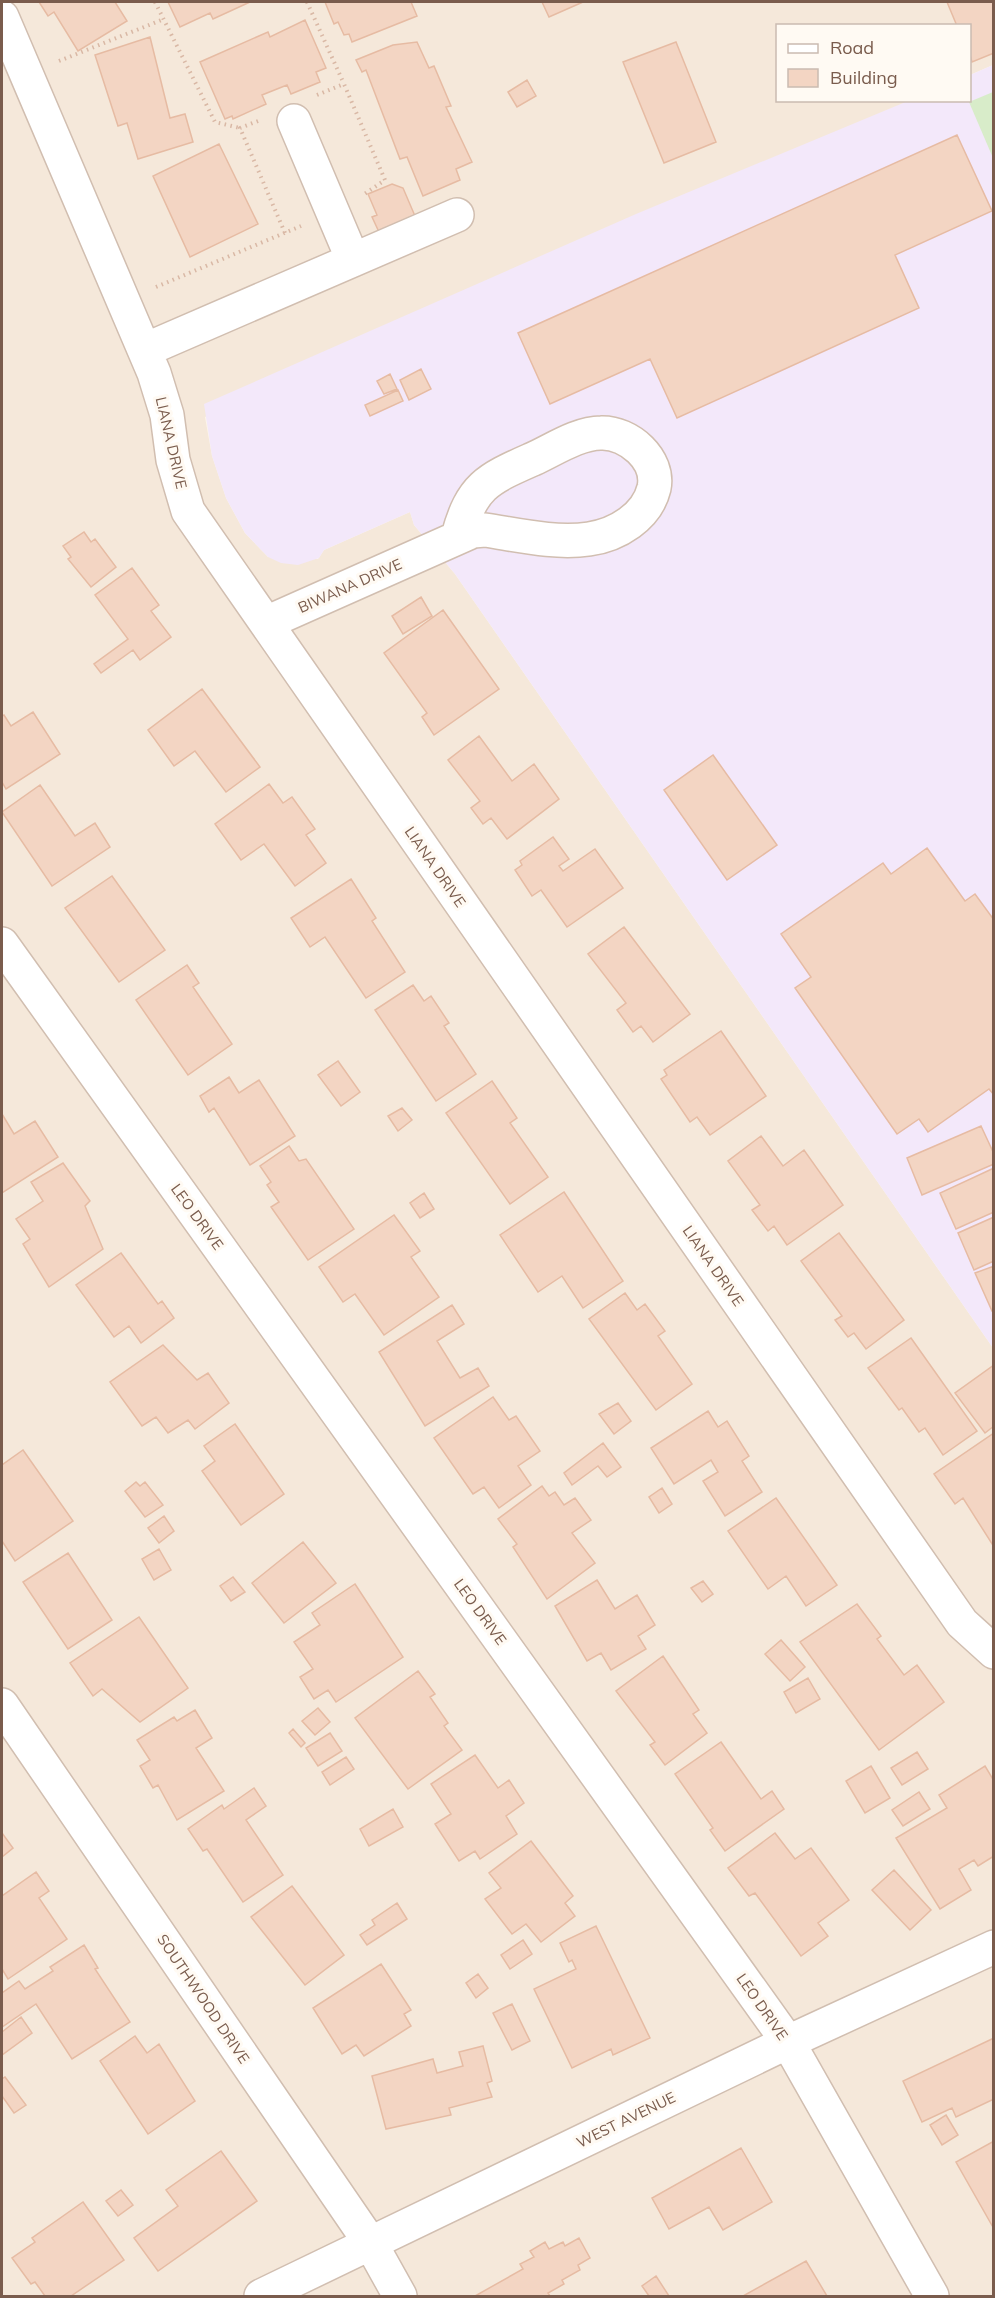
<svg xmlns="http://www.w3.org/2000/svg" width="995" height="2298" font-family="Mulish,sans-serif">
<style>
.residential{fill:#f5e8da}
.education{fill:#f3e8fa}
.green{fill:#d8ecc9}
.building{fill:#f3d5c3;stroke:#e6bba3;stroke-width:1.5}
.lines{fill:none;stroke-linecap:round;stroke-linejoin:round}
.minor-casing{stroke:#d1beb0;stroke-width:36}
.path{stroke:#d9b8a5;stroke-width:4;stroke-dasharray:1.5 4.5;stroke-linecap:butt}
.minor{stroke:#fff;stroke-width:33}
.labels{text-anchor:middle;stroke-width:6;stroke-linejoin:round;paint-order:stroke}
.street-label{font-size:15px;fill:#7a5c4d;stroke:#fffaf3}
</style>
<rect width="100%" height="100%" fill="#fdf6ec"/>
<path class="residential" d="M 2,2 L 993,2 L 993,65 L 970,75 L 970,26 L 778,26 L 778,100 L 909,101 L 205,417 L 212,456 L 226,498 L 245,533 L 268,557 L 318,559 L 324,550 L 410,512 L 414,525 L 455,574 L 993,1348 L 993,2296 L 2,2296 Z"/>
<path class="education" d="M 993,65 L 993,1348 L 455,574 L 414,525 L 410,512 L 324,550 L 319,558 L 298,565 L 281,563 L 268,557 L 245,533 L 226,498 L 212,456 L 204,404 L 636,214 L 908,101 L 970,100 L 970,75 Z"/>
<path class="green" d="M 993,92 L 993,158 L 969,102 Z"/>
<path class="building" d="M 39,2 L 115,2 L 127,21 L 78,51 L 54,12 L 48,16 Z
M 168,2 L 250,2 L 213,19 L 210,13 L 180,27 Z
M 325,2 L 411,2 L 417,16 L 352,42 L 349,34 L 344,35 L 338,22 L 334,24 Z
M 542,2 L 583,2 L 549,17 Z
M 947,2 L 994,2 L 994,53 L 972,62 L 970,55 L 970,26 L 957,26 Z
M 305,20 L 326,68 L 316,72 L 320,82 L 291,94 L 287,85 L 262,95 L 266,104 L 233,119 L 232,116 L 225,119 L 200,62 L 268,32 L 270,37 Z
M 150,37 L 170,118 L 185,114 L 193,142 L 138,159 L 127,123 L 118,126 L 95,55 Z
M 417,42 L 429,68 L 434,66 L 451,106 L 446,107 L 472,162 L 456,169 L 460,180 L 423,196 L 407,157 L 400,159 L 366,70 L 362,72 L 356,60 L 393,45 Z
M 676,42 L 716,142 L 664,163 L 623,62 Z
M 527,80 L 536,96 L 517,107 L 508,92 Z
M 957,135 L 992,211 L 895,255 L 919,308 L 677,418 L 650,359 L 550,404 L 518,333 Z
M 219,144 L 258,224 L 190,257 L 153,176 Z
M 392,184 L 403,188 L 415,216 L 379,232 L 372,217 L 377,215 L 368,194 Z
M 421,369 L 431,389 L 409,400 L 400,380 Z
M 390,374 L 397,389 L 384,394 L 377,381 Z
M 398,390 L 403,401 L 370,416 L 365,405 Z
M 84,532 L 91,542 L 95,539 L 116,567 L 91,587 L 68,559 L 71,557 L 63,546 Z
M 132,568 L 159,605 L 151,611 L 171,637 L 140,660 L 133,650 L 101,673 L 94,664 L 128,639 L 95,595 Z
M 421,597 L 432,616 L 403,634 L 392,616 Z
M 443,610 L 499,689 L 434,735 L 422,717 L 427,713 L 384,653 Z
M 202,689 L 260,767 L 226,792 L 195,751 L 174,766 L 148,730 Z
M 33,712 L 60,754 L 6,789 L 2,782 L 2,716 L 4,715 L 11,726 Z
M 479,736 L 512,781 L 534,764 L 559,799 L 507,839 L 491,818 L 483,824 L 471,808 L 480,801 L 448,760 Z
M 713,755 L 777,845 L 727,880 L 664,790 Z
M 269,784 L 283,803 L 292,797 L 315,829 L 306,835 L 326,863 L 295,886 L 264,844 L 241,860 L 215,824 Z
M 40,785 L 75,836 L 95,823 L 110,847 L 52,886 L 2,812 Z
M 553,837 L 569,859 L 559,866 L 563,871 L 595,849 L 623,888 L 567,927 L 541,890 L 532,896 L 515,870 L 522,865 L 520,861 Z
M 927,848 L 965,901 L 975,894 L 994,920 L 994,1095 L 989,1089 L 928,1132 L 919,1119 L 897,1134 L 795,988 L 811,977 L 781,934 L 883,863 L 891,874 Z
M 112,876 L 165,950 L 119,982 L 65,908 Z
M 351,879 L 376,918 L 372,921 L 405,972 L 366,998 L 325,937 L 310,947 L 291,918 Z
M 624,927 L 690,1014 L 653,1042 L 641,1026 L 633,1032 L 617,1010 L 626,1003 L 588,954 Z
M 187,965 L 199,983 L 193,987 L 232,1044 L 188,1075 L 136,1000 Z
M 413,985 L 424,1001 L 431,996 L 449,1023 L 444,1026 L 476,1074 L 436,1101 L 375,1010 Z
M 721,1031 L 766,1096 L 710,1135 L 697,1117 L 690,1122 L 661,1079 L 667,1075 L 664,1070 Z
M 338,1061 L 360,1092 L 341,1106 L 318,1075 Z
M 229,1077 L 239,1093 L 259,1080 L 295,1136 L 250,1165 L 214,1108 L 209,1112 L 200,1096 Z
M 492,1081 L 517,1118 L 510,1123 L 548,1177 L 510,1204 L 446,1113 Z
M 402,1108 L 412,1120 L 398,1131 L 388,1116 Z
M 2,1114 L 14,1134 L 35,1121 L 58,1157 L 2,1193 Z
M 981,1126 L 994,1154 L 994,1164 L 922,1195 L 907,1158 Z
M 761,1136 L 783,1166 L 804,1150 L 843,1205 L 787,1245 L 774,1226 L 768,1231 L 752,1210 L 760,1205 L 728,1161 Z
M 289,1146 L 299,1161 L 306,1159 L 354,1229 L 308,1260 L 271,1207 L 279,1202 L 267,1185 L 271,1182 L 260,1166 Z
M 63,1163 L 90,1201 L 85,1206 L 103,1249 L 49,1287 L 23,1244 L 30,1239 L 16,1219 L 43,1201 L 31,1182 Z
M 994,1168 L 994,1212 L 956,1229 L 940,1193 Z
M 564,1192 L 623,1281 L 583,1308 L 562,1276 L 538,1292 L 500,1235 Z
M 424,1193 L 434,1209 L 420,1218 L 410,1203 Z
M 394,1215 L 420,1251 L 411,1257 L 439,1297 L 384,1335 L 355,1294 L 343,1302 L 319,1267 Z
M 994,1217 L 994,1261 L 974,1270 L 958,1233 Z
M 839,1233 L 904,1320 L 866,1349 L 854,1333 L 848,1337 L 835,1320 L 842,1316 L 801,1261 Z
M 121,1253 L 158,1304 L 162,1301 L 174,1318 L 141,1343 L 129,1326 L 114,1337 L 76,1285 Z
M 994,1266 L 994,1310 L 992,1311 L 975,1273 Z
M 625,1293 L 637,1310 L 645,1304 L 665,1331 L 658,1336 L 692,1384 L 656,1410 L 589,1319 Z
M 452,1305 L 464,1324 L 437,1341 L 460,1378 L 478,1368 L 489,1386 L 425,1426 L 379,1352 Z
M 911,1338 L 977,1431 L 943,1455 L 925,1428 L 919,1432 L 902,1408 L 899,1410 L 868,1368 Z
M 163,1345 L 197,1380 L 208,1373 L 229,1403 L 195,1429 L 188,1420 L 168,1433 L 156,1417 L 142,1426 L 110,1382 Z
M 994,1365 L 994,1426 L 985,1433 L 955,1393 Z
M 493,1397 L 509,1420 L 516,1416 L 540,1451 L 518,1466 L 531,1485 L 499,1508 L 484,1487 L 473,1494 L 434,1438 Z
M 618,1403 L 631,1421 L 614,1434 L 599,1414 Z
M 708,1411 L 718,1427 L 727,1421 L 749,1456 L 742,1461 L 762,1492 L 725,1516 L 703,1481 L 718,1472 L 711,1460 L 674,1484 L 651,1448 Z
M 235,1424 L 284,1494 L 241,1525 L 202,1471 L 215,1461 L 204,1446 Z
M 994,1433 L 994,1547 L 963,1498 L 955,1504 L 934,1474 Z
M 603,1443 L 621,1467 L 607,1477 L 598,1466 L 572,1485 L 564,1473 Z
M 23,1450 L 73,1521 L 15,1561 L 2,1541 L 2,1465 Z
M 136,1482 L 140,1486 L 145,1482 L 163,1505 L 145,1517 L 125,1491 Z
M 542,1486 L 549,1496 L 555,1492 L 564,1505 L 575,1498 L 591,1520 L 572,1533 L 595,1563 L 547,1599 L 513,1547 L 517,1544 L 498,1519 Z
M 662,1488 L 672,1504 L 659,1513 L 649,1497 Z
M 776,1498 L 837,1585 L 806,1606 L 786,1576 L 768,1589 L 728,1531 Z
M 164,1516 L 174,1531 L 159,1543 L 148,1528 Z
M 303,1542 L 336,1583 L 284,1623 L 252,1583 Z
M 159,1549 L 171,1570 L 154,1580 L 142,1559 Z
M 68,1553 L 112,1620 L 68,1649 L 23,1582 Z
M 233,1577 L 245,1592 L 231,1601 L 220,1586 Z
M 597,1580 L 615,1609 L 637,1595 L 655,1625 L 638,1636 L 646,1649 L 611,1670 L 601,1653 L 587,1661 L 555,1606 Z
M 703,1581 L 713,1594 L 702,1602 L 691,1588 Z
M 355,1584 L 403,1657 L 336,1702 L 328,1690 L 314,1699 L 300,1677 L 313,1669 L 294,1642 L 320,1625 L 312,1613 Z
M 857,1604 L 881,1636 L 877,1639 L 904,1675 L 917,1665 L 944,1702 L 879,1750 L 800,1642 Z
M 139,1617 L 188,1688 L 140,1722 L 102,1689 L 93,1696 L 70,1663 Z
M 781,1640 L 805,1667 L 790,1681 L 765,1654 Z
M 663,1656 L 699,1710 L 693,1714 L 707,1733 L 665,1765 L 650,1745 L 655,1742 L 616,1691 Z
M 418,1671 L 435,1694 L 430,1697 L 448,1723 L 444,1726 L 462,1750 L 408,1789 L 355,1718 Z
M 808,1678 L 820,1699 L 796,1713 L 784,1692 Z
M 318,1708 L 330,1722 L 315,1735 L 302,1721 Z
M 195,1710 L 212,1738 L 196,1748 L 224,1791 L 177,1820 L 158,1785 L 153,1788 L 140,1766 L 150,1760 L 137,1740 L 174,1717 L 177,1721 Z
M 293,1729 L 305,1743 L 301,1747 L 289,1733 Z
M 330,1733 L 342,1751 L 318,1766 L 306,1748 Z
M 721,1742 L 761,1799 L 772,1791 L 784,1809 L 725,1851 L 710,1830 L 713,1828 L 675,1774 Z
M 917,1752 L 928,1769 L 902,1785 L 891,1768 Z
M 475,1755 L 498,1788 L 509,1780 L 524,1803 L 506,1816 L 517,1834 L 480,1859 L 475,1851 L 459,1861 L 435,1824 L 451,1814 L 431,1784 Z
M 346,1757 L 354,1769 L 330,1785 L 322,1772 Z
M 871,1766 L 890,1798 L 865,1813 L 846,1781 Z
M 985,1766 L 994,1781 L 994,1856 L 978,1866 L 974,1860 L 959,1869 L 971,1890 L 940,1909 L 896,1838 L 947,1808 L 939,1795 Z
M 254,1788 L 266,1806 L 246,1820 L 283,1875 L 243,1902 L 207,1849 L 203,1851 L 188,1829 L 222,1805 L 224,1809 Z
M 919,1792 L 930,1809 L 903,1826 L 892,1810 Z
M 393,1809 L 403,1827 L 369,1846 L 360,1829 Z
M 2,1833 L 13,1848 L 2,1857 Z
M 775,1833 L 795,1859 L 811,1848 L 849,1900 L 818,1923 L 828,1936 L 801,1956 L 755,1893 L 749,1896 L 728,1868 Z
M 531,1841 L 573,1896 L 565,1903 L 575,1916 L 541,1942 L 526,1924 L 512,1934 L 485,1899 L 501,1888 L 489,1873 Z
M 894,1870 L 931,1910 L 910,1930 L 872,1890 Z
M 36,1872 L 49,1891 L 39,1898 L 67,1939 L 8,1979 L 2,1969 L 2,1896 Z
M 292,1886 L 344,1955 L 305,1985 L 251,1917 Z
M 397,1903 L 407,1919 L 367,1945 L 360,1935 L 375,1925 L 372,1920 Z
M 596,1926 L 650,2038 L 613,2055 L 611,2049 L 572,2068 L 534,1989 L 576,1969 L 572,1960 L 569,1962 L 560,1943 Z
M 523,1940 L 532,1954 L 510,1969 L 501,1955 Z
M 84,1945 L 98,1968 L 95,1969 L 130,2022 L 72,2059 L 36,2004 L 2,2027 L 2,1993 L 19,1981 L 25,1989 L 53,1971 L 50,1967 Z
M 381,1964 L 411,2010 L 404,2014 L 411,2026 L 364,2056 L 356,2045 L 342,2054 L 313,2008 Z
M 478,1974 L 488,1988 L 476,1998 L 466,1983 Z
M 512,2004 L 530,2041 L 512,2050 L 493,2013 Z
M 21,2017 L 32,2033 L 2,2055 L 2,2032 Z
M 135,2036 L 147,2053 L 159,2044 L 195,2101 L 148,2134 L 100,2061 Z
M 994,2038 L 994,2099 L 956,2117 L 952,2108 L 922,2122 L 903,2081 Z
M 483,2046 L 492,2081 L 487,2083 L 492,2097 L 449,2108 L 451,2115 L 386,2129 L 372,2076 L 433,2059 L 437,2073 L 463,2066 L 459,2052 Z
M 5,2077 L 26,2105 L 14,2113 L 2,2096 L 2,2079 Z
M 946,2115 L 958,2135 L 942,2145 L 930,2125 Z
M 994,2141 L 994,2229 L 956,2162 Z
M 741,2148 L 772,2202 L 723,2230 L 709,2207 L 669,2229 L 652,2198 Z
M 221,2151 L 257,2201 L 158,2271 L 134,2238 L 178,2206 L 166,2190 Z
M 121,2190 L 133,2205 L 118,2216 L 106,2201 Z
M 83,2202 L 124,2260 L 71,2296 L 45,2296 L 35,2282 L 31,2284 L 12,2258 L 35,2242 L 32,2238 Z
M 579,2238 L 590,2258 L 578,2265 L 580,2270 L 562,2280 L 564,2284 L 548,2293 L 550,2296 L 475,2296 L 523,2269 L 520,2264 L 534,2257 L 530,2251 L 545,2242 L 549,2249 L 563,2242 L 565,2246 Z
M 806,2261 L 827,2296 L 743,2296 Z
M 656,2276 L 669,2296 L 649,2296 L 642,2286 Z"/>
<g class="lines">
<g class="minor-casing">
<path id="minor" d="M 2,17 L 154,373 L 167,415 L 173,460 L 188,511 L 962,1623 L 994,1652
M 294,121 L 353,260
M 145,350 L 457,215
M 266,623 L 473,531 L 485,530 C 518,535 555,544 589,539 C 617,535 647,517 654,488 C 660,460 629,432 601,433 C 578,433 553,450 533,459 C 488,479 472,485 458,536
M 2,944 L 788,2042 L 932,2296
M 2,1705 L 371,2244 L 400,2296
M 261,2296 L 788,2042 L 994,1947"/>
</g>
<path class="path" d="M 155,2 L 215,122 L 240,128
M 307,2 L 344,84
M 59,61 L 164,19
M 317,95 L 344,84 L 385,180 L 363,195
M 258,121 L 240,128 L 285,233
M 156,287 L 301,226"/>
<use href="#minor" class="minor"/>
</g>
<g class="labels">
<g class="street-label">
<text transform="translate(171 443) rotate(77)" y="5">LIANA DRIVE</text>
<text transform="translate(350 586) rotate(-24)" y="5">BIWANA DRIVE</text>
<text transform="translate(435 867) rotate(55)" y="5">LIANA DRIVE</text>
<text transform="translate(197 1217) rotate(54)" y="5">LEO DRIVE</text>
<text transform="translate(713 1266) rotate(55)" y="5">LIANA DRIVE</text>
<text transform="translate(480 1612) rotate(54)" y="5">LEO DRIVE</text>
<text transform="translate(203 1999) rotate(56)" y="5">SOUTHWOOD DRIVE</text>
<text transform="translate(762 2007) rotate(55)" y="5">LEO DRIVE</text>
<text transform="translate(626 2120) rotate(-26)" y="5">WEST AVENUE</text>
</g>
</g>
<rect width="995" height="2298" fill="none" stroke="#7a5c4d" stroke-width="6"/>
<rect x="776" y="24" width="195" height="78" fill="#fffaf3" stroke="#cabbb1" stroke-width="1.5"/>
<rect x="788" y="44" width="30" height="9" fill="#ffffff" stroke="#cabbb1" stroke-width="1.5"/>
<text x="830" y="54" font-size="18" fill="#7a5c4d">Road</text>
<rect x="788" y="69" width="30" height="18" fill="#f3d5c3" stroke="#cabbb1" stroke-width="1.5"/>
<text x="830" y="84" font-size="18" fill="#7a5c4d">Building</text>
</svg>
